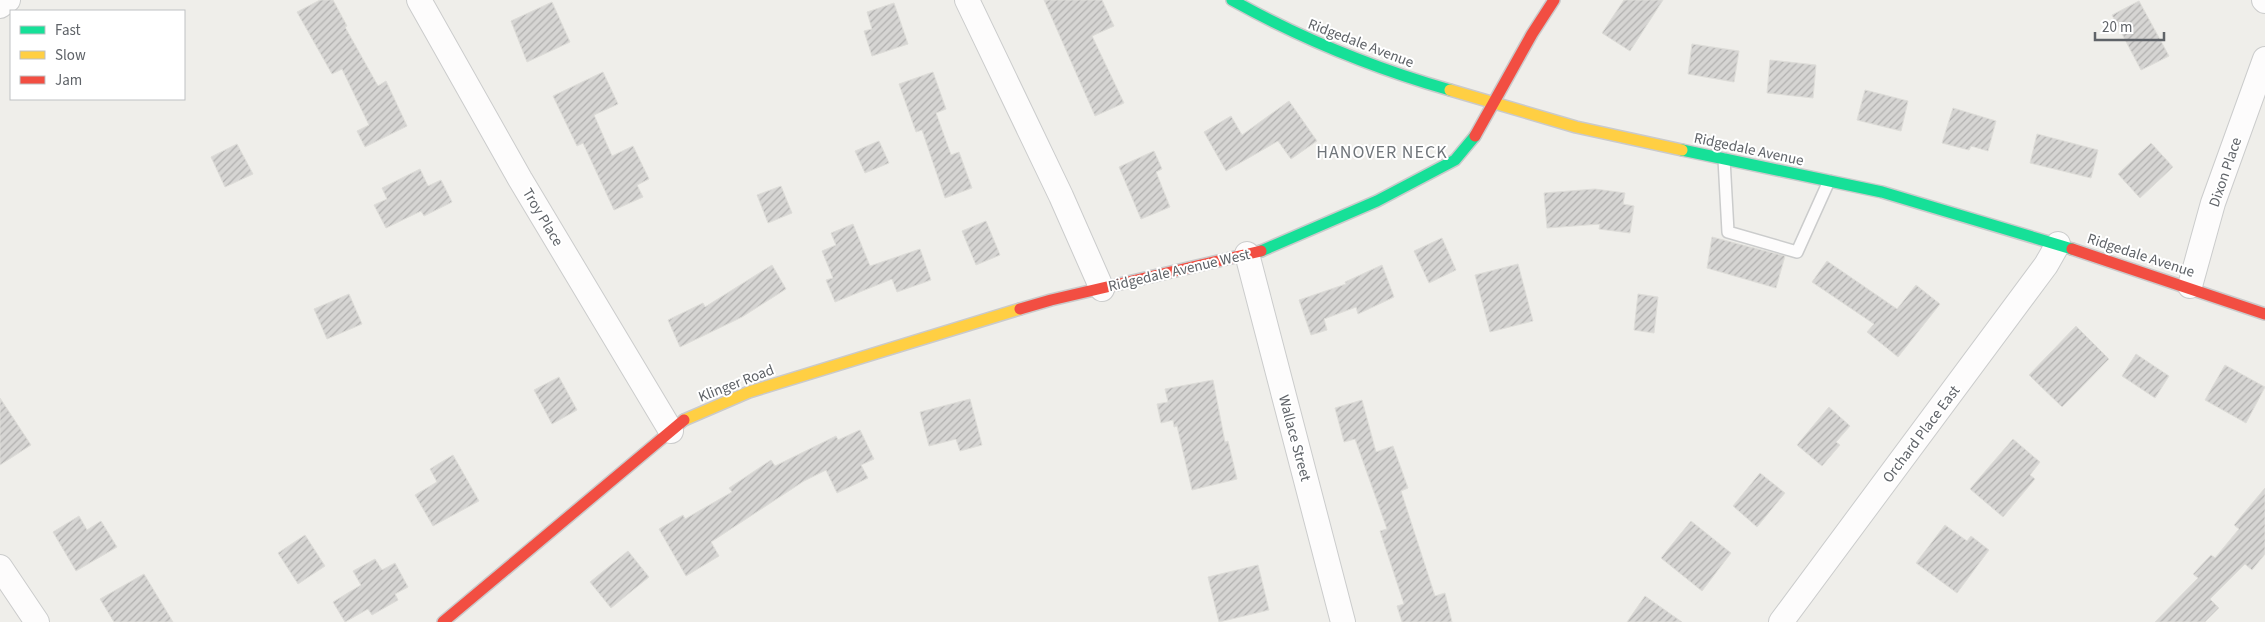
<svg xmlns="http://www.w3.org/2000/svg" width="2265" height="622" font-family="'Source Sans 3',sans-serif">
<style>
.building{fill:url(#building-hatch);stroke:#deddd9}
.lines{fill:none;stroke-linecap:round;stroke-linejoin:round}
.lane-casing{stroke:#cbcccc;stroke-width:14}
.street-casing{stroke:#cbcccc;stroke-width:26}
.fast-casing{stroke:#cacacb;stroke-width:14}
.slow-casing{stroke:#cacacb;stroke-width:14}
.jam-casing{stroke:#cacacb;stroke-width:14}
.lane{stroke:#fdfcfc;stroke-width:11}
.street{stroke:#fdfcfc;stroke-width:24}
.fast{stroke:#16e098;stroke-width:11}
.slow{stroke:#ffcf43;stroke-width:11}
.jam{stroke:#f24e42;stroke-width:11}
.labels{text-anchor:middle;stroke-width:4;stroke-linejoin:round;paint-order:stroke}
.street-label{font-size:15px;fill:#5f6368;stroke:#fff}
.quarter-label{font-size:18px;letter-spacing:1px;fill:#70757a;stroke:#fff}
</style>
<defs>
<pattern id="building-hatch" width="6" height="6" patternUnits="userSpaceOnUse" patternTransform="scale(1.25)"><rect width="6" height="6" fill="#d6d5d3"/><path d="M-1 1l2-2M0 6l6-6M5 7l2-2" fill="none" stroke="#b1b0af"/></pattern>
</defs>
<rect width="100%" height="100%" fill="#efeeea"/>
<path class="building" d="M 320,0 L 333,0 L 347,26 L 345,27 L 378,86 L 386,81 L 407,126 L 365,147 L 357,131 L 369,125 L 342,69 L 332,74 L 297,12 Z
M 1044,0 L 1102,0 L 1114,26 L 1092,36 L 1124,103 L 1095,116 Z
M 1624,0 L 1663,0 L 1630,51 L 1602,33 Z
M 2139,1 L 2169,56 L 2141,70 L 2112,15 Z
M 552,2 L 570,42 L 527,62 L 511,21 Z
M 894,3 L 908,44 L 872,56 L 864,31 L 872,29 L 867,12 Z
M 1692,44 L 1739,51 L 1734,82 L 1688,74 Z
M 1770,60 L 1816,65 L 1813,98 L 1767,93 Z
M 603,72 L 618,104 L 594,115 L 612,156 L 633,146 L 649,179 L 637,185 L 643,197 L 614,210 L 583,143 L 577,146 L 553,96 Z
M 933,72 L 946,109 L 936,113 L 951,155 L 959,152 L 972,188 L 945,198 L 922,130 L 916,132 L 899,84 Z
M 1865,90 L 1908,101 L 1901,131 L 1857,120 Z
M 1289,101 L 1317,141 L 1291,159 L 1278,141 L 1226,171 L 1204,132 L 1231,116 L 1242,135 Z
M 1953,108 L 1996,121 L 1988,151 L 1971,146 L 1969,150 L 1942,143 Z
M 2037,134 L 2098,150 L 2091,178 L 2030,163 Z
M 879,141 L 889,163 L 865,173 L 855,151 Z
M 2151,143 L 2173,167 L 2140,198 L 2118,174 Z
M 237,144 L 253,174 L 225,187 L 211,157 Z
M 1154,151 L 1162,169 L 1156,172 L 1170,207 L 1141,219 L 1119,167 Z
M 420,169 L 428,186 L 441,180 L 452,202 L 424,216 L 421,211 L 386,228 L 374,205 L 387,199 L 382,188 Z
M 781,186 L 792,213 L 768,223 L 757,195 Z
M 1595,189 L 1625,193 L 1623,204 L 1634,206 L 1630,233 L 1599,229 L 1600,224 L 1547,228 L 1544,193 Z
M 986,221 L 1000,255 L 976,265 L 962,231 Z
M 853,224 L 870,266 L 920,249 L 931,280 L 897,292 L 892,279 L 835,302 L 826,280 L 833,278 L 822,251 L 836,245 L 831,233 Z
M 1712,237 L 1785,256 L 1776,288 L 1707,268 Z
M 1442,238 L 1456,270 L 1429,283 L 1414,251 Z
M 1827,261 L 1897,309 L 1916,285 L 1940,304 L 1898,357 L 1867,332 L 1874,324 L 1812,282 Z
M 1518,264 L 1533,321 L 1490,332 L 1475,275 Z
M 772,265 L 786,289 L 742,317 L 680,347 L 668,320 L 703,303 L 705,307 Z
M 1382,265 L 1394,297 L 1358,314 L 1356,307 L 1324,319 L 1327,330 L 1311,335 L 1299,300 L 1346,284 L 1345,282 Z
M 349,294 L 362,324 L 327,339 L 314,309 Z
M 1638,294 L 1658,297 L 1654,333 L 1634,330 Z
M 2076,326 L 2109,359 L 2062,407 L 2029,375 Z
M 2136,354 L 2169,376 L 2155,398 L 2122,376 Z
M 2225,365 L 2265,387 L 2246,423 L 2205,400 Z
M 559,377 L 577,410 L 552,424 L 534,390 Z
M 1213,380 L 1225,442 L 1228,441 L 1237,479 L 1192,490 L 1177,426 L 1174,427 L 1173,420 L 1161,423 L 1157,404 L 1168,402 L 1165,389 Z
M 0,398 L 31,445 L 0,465 Z
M 970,399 L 982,445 L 960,451 L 956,439 L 929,446 L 920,412 Z
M 1362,400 L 1376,452 L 1393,446 L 1408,488 L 1401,491 L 1435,596 L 1445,593 L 1452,622 L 1402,622 L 1397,606 L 1404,604 L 1380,531 L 1387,529 L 1355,439 L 1344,442 L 1335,408 Z
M 1829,407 L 1850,426 L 1836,442 L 1840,445 L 1822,466 L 1797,445 Z
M 860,430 L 874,459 L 861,465 L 868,478 L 837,493 L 826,470 L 804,481 L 711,542 L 719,556 L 686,576 L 659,529 L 683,515 L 685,519 L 732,492 L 729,488 L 771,460 L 775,466 L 836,436 L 838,440 Z
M 2013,439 L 2040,462 L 2030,475 L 2035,479 L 2003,517 L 1970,489 Z
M 453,455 L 479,501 L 433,526 L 415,495 L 437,482 L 430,469 Z
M 1760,473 L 1785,493 L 1757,527 L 1733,506 Z
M 2265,488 L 2265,554 L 2252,570 L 2245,564 L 2210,599 L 2219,608 L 2205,622 L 2155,622 L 2198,578 L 2193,574 L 2211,555 L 2215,558 L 2239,529 L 2234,525 Z
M 79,516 L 87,530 L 101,521 L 117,547 L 76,571 L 53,532 Z
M 1691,521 L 1731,553 L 1702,591 L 1661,558 Z
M 1945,525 L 1967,541 L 1971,536 L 1989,550 L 1957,593 L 1916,563 Z
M 305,535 L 325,566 L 298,584 L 278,553 Z
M 628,551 L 649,577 L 611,608 L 590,582 Z
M 375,559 L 382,570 L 395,563 L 408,587 L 395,594 L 398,600 L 372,615 L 368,609 L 345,622 L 333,602 L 361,585 L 353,571 Z
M 1258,565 L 1269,610 L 1219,622 L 1208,577 Z
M 144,574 L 173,622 L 114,622 L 100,599 Z
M 1645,596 L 1682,622 L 1627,622 Z"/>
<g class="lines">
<g class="lane-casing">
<path id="lane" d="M 1724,159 L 1728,232 L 1797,252 L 1829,181"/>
</g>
<g class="street-casing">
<path id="street" d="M 419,0 L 520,179 L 671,431
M 967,0 L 1061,196 L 1102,289
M 2264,0 L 2265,1
M 0,6 L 8,0
M 1247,254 L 1343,622
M 2190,286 L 2213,203 L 2265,59
M 0,567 L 37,622
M 1781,622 L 2046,265 L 2058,244"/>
</g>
<g class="fast-casing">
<path id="fast" d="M 1232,0 C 1302,39 1373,68 1450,90
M 1682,150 L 1882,192 L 2072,249
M 1261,251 L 1377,201 L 1455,160 L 1475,136"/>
</g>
<g class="slow-casing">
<path id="slow" d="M 1450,90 L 1576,127 L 1682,150
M 684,420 L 749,392 L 1020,309"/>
</g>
<g class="jam-casing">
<path id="jam" d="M 1475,136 L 1532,34 L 1554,0
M 2072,249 L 2265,314
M 1020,309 L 1051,300 L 1261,251
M 443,622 L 684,420"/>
</g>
<use href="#lane" class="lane"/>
<use href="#street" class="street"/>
<use href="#fast" class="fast"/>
<use href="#slow" class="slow"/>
<use href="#jam" class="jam"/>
</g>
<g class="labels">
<g class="street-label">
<text transform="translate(1361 43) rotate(21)" y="5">Ridgedale Avenue</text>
<text transform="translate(1749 149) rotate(12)" y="5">Ridgedale Avenue</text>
<text transform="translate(2225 172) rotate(-71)" y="5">Dixon Place</text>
<text transform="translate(543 217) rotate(59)" y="5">Troy Place</text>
<text transform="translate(2141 255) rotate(18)" y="5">Ridgedale Avenue</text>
<text transform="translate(1179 270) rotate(-13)" y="5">Ridgedale Avenue West</text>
<text transform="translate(736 383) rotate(-21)" y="5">Klinger Road</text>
<text transform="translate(1921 434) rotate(-53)" y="5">Orchard Place East</text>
<text transform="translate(1295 438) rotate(75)" y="5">Wallace Street</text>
</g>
<g class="quarter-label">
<text x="1382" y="158">HANOVER NECK</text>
</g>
</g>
<rect x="10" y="10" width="175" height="90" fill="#ffffff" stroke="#bfc1c3"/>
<rect x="20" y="26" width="25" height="8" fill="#16e098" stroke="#bfc1c3"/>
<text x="55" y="35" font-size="15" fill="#5f6368">Fast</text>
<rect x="20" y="51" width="25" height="8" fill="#ffcf43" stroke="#bfc1c3"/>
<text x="55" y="60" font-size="15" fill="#5f6368">Slow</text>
<rect x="20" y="76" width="25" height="8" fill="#f24e42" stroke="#bfc1c3"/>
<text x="55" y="85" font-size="15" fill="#5f6368">Jam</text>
<path d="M2095 32v8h69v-8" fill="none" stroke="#5f6368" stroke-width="2.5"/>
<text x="2102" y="32" font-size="15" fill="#5f6368" stroke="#ffffff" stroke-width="4" paint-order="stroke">20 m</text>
</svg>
